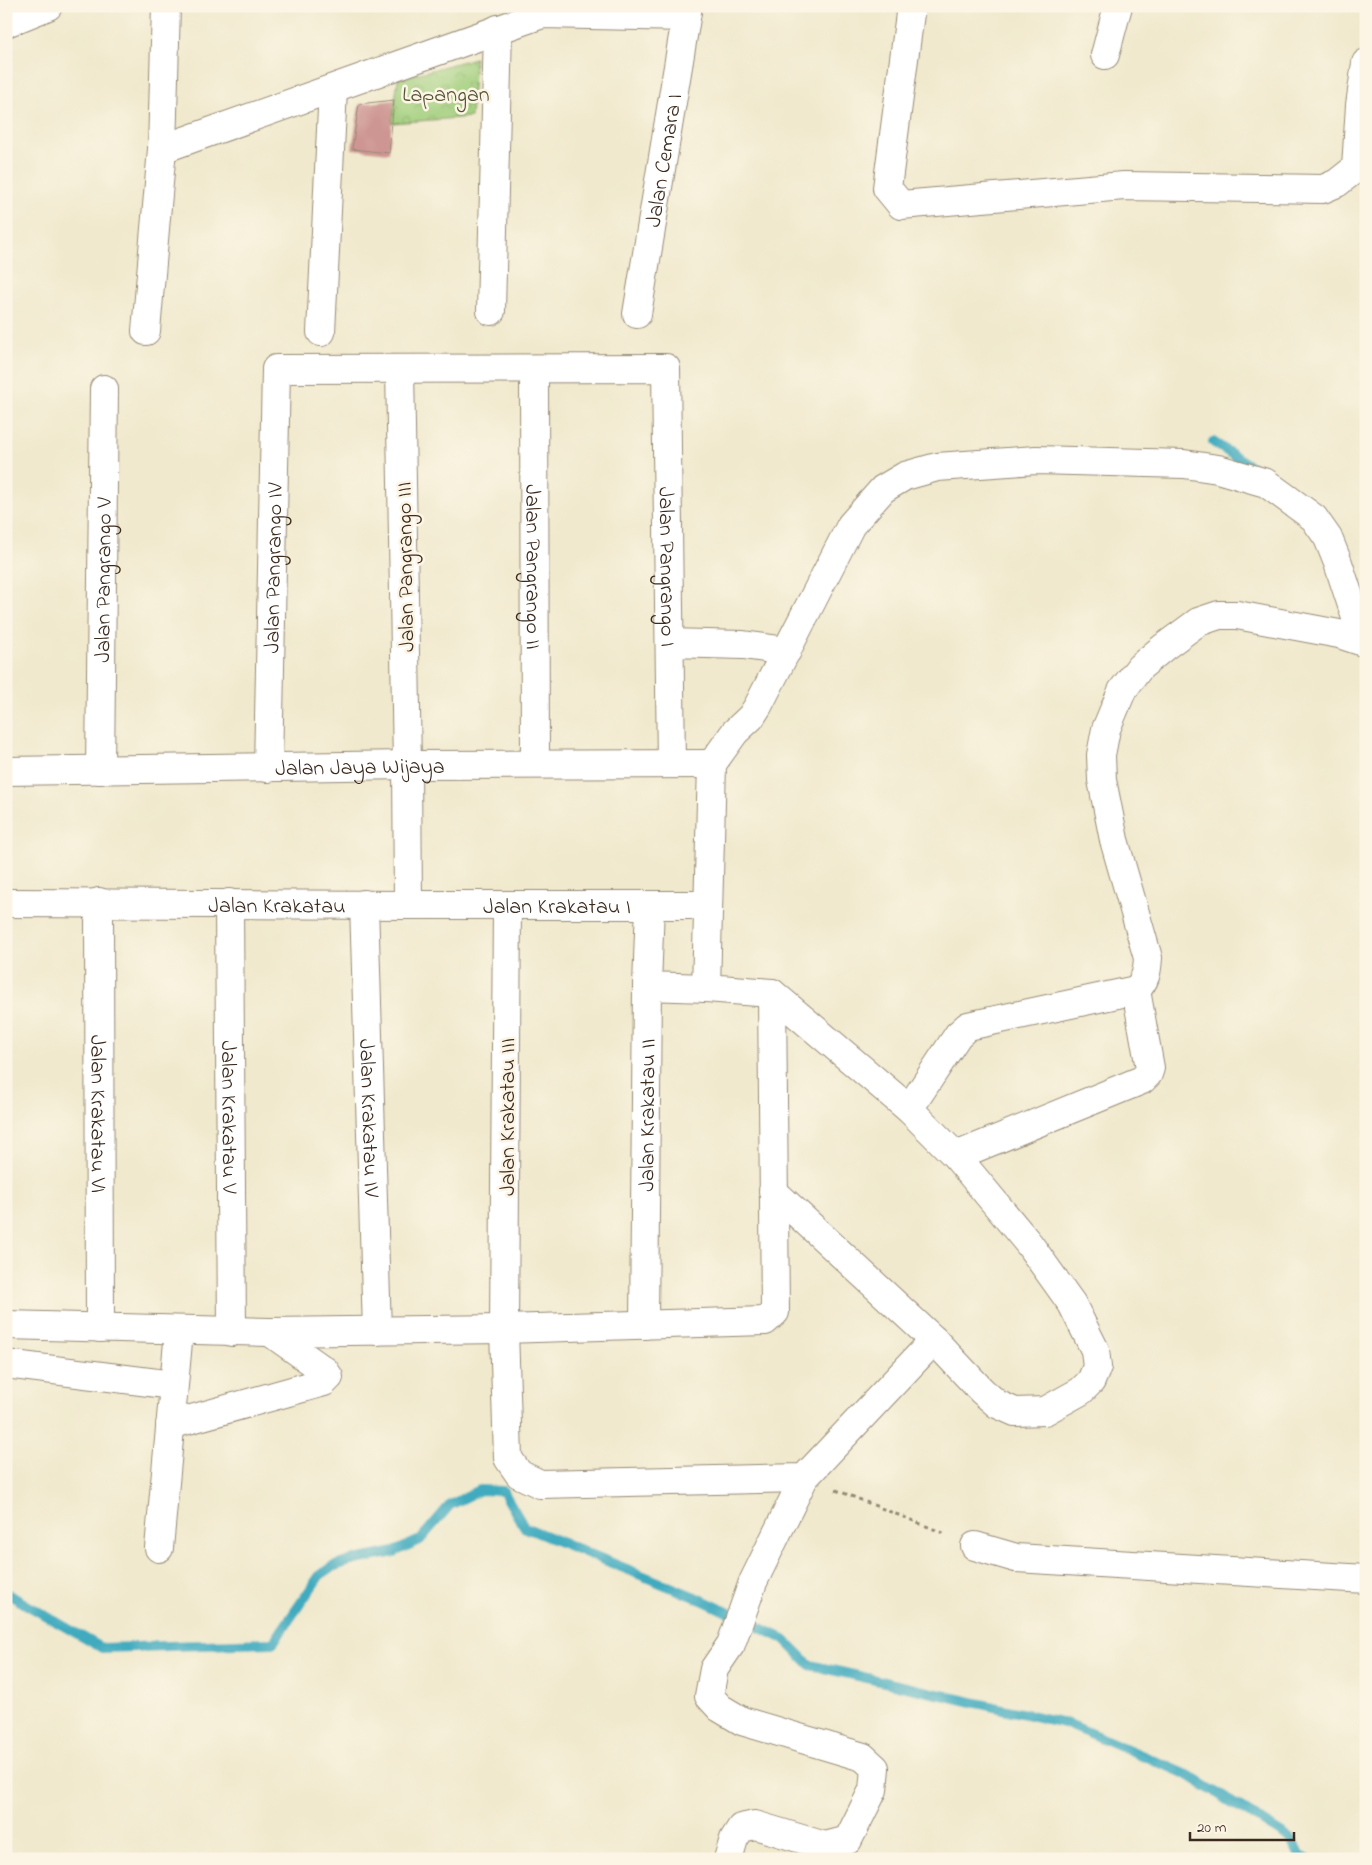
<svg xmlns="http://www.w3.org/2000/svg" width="1372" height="1865" font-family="'Indie Flower',sans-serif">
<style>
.park{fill:url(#park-crowns);stroke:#6e7c4c}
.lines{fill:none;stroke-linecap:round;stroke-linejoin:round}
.stream{stroke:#40abbf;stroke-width:10}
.building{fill:#ce9693}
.minor-casing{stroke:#968a76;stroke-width:30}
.path{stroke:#968a76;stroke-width:3;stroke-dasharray:4 4;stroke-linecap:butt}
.minor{stroke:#fff;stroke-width:28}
.labels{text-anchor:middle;stroke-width:5;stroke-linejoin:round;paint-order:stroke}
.park-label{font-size:22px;fill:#545335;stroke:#fcf5e5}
.street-label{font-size:22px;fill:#3b2a1e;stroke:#fcf5e5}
</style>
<defs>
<pattern id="park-crowns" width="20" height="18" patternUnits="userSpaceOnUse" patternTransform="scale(1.25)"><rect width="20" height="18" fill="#a0ce7b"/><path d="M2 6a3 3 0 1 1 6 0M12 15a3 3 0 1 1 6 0" fill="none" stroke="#8bb16a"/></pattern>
</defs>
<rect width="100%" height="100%" fill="#fcf5e5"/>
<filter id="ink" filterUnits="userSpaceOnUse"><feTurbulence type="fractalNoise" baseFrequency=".02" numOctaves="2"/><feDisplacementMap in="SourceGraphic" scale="10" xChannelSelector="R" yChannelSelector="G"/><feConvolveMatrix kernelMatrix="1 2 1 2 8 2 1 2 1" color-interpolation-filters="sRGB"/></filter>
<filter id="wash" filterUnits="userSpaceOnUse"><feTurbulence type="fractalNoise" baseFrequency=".0096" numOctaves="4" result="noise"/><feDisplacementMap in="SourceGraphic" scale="20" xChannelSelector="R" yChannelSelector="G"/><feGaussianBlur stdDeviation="1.12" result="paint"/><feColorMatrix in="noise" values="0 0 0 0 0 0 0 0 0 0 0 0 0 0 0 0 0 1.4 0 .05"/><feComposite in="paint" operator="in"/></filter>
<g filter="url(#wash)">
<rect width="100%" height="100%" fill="#f0e9cd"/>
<path class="park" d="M 475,58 L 471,117 L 392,123 L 398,79 Z"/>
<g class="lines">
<path class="stream" d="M 1213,442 L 1256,470
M 6,1593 L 102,1648 L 273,1643 L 320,1575 L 332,1567 L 350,1561 L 394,1552 L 420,1540 L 450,1505 L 480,1490 L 503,1491 L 524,1527 L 702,1600 L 784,1639 L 810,1665 L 1069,1724 L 1188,1775 L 1292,1840 L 1299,1855 L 1307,1859"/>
</g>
<g id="blocks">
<path class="building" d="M 394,100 L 389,153 L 352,149 L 359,104 Z"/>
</g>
</g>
<g filter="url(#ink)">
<use href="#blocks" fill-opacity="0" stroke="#968a76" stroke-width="1"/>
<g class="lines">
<g class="minor-casing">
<g id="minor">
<path d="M 911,6 L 887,188 L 901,205 L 1124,186 L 1323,189 L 1337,183 L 1356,168 L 1360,105 L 1366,63"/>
<path d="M 6,23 L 48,6"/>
<path d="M 1105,55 L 1118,6"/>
<path d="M 162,149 L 542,14 L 686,17"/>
<path d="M 491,311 L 498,29"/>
<path id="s1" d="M 637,314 L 688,6"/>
<path d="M 146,331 L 162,149 L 166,6"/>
<path d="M 321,332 L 333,89"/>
<path id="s2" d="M 534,369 L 535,764"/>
<path d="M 670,643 L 743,645 L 787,651"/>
<path id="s3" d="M 268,768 L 276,369 L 666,368 L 671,764"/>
<path id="s4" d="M 100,770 L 104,389"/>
<path id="s5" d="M 6,771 L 407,765 L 712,764"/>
<path id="s6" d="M 99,902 L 100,1328"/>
<path id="s7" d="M 6,903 L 408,905 L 407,765 L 400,369"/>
<path id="s8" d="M 229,903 L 232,1332"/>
<path id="s9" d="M 364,904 L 377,1331"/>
<path id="s10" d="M 408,905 L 707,905"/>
<path d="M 507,905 L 504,1329 L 508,1458 L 519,1474 L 540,1484 L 804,1478 L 934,1340"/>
<path d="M 647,986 L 706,988"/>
<path d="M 909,1109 L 958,1035 L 968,1026 L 1136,990 C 1146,980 1147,972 1148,958 L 1114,840 L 1102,780 L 1101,755 L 1106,729 L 1122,691 L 1140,667 L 1164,647 L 1198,622 L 1219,615 L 1237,615 L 1339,634 L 1366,643"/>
<path d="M 956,1156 L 1142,1080 L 1148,1074 L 1150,1068 L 1136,990"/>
<path d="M 773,1191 L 934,1340 L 982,1391 L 997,1404 L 1015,1412 L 1045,1411 L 1081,1391 L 1091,1381 L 1097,1367 L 1095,1350 L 1072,1304 L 1029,1244 L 956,1156 L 909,1109 L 772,993 L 706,988 L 712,764 L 735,732 L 751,717 L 758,706 L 851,525 L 883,489 L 905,476 L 937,467 L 1036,460 L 1184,464 L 1218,469 L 1266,483 L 1314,518 L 1328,538 L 1338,563 L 1364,642"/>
<path d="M 6,1325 L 270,1332 L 504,1329 L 765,1321 L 775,1312 L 772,993"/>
<path id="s11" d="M 644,1325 L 647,986 L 650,905"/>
<path d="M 6,1364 L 173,1385"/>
<path d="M 170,1425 L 324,1382 L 329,1377 L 325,1371 L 270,1332"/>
<path d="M 975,1546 L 1016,1558 L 1366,1579"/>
<path d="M 159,1548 L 179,1331"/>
<path d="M 728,1859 L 734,1839 L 741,1828 L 755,1825 L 825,1846 L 848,1840 L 873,1790 L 875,1768 L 863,1757 L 742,1721 L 720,1708 L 709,1696 L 714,1669 L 731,1644 L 753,1582 L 804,1478"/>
</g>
</g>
<path class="path" d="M 836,1490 L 946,1534"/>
<use href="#minor" class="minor"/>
</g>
</g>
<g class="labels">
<g class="park-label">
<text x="446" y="101">Lapangan</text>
</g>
<g class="street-label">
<text dy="8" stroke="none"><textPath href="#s1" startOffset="156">Jalan Cemara I</textPath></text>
<text dy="8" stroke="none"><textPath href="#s3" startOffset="988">Jalan Pangrango I</textPath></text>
<text transform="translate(404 567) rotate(-91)" y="8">Jalan Pangrango III</text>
<text dy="8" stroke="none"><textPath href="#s2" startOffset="198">Jalan Pangrango II</textPath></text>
<text dy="8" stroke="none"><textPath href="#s3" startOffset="200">Jalan Pangrango IV</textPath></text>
<text dy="8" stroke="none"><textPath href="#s4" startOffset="190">Jalan Pangrango V</textPath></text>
<text dy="8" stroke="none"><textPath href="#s5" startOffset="354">Jalan Jaya Wijaya</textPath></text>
<text dy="8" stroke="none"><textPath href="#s7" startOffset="271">Jalan Krakatau</textPath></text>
<text dy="8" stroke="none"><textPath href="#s10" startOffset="149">Jalan Krakatau I</textPath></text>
<text dy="8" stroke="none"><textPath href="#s6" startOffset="212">Jalan Krakatau VI</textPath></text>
<text dy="8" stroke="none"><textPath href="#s11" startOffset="210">Jalan Krakatau II</textPath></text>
<text dy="8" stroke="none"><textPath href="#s8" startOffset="214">Jalan Krakatau V</textPath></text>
<text transform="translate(506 1117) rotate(-90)" y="8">Jalan Krakatau III</text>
<text dy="8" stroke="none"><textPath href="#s9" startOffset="214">Jalan Krakatau IV</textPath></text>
</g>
</g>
<rect width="1372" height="1865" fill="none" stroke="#fcf5e5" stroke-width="25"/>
<path d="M1190 1832v8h104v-8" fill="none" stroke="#3b2a1e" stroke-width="2.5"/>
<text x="1197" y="1832" font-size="15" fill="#3b2a1e" stroke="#fcf5e5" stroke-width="4" paint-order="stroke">20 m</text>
</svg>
